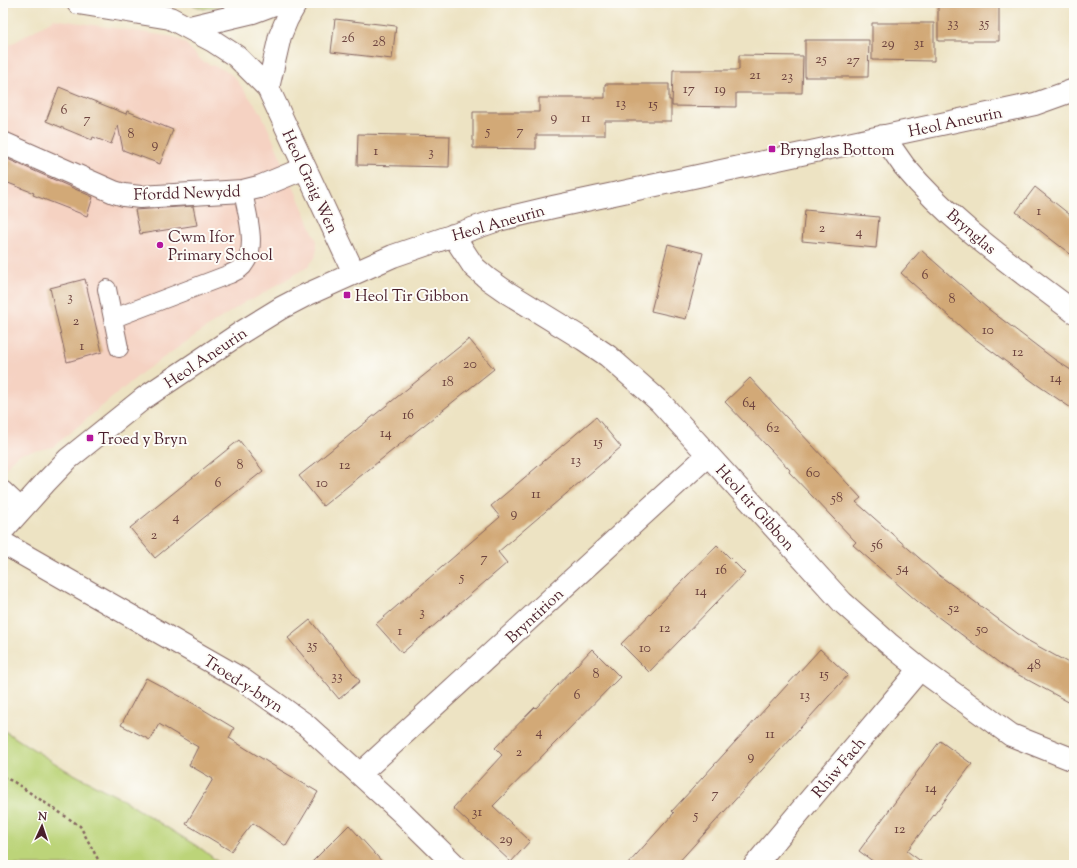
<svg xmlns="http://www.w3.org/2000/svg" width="1077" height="868" font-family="'Sorts Mill Goudy',serif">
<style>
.built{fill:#f5d2c2}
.green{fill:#bcd479;stroke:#837a52}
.building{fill:#d2a977}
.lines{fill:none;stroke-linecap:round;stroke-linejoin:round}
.service-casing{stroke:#836460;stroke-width:20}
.minor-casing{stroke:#836460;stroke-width:24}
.path{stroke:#836460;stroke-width:2.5;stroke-dasharray:3 3;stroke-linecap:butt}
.service{stroke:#fff;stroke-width:18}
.minor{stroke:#fff;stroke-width:22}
.poi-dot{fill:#b5179e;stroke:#fdfcf7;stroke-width:1.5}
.labels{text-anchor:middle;stroke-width:4;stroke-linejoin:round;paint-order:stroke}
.number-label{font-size:14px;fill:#6c423e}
.street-label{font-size:16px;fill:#4a1f2b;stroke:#fdfcf7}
.poi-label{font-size:16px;fill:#4a1f2b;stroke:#fdfcf7;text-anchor:start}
</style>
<rect width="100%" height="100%" fill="#fdfcf7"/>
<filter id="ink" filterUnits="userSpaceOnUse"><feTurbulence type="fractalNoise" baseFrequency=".025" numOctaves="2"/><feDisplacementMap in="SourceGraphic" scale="8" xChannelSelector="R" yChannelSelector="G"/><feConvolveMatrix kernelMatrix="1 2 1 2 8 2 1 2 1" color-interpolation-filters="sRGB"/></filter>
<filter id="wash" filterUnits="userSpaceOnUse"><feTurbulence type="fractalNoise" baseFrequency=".012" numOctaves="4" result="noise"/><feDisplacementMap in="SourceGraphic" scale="16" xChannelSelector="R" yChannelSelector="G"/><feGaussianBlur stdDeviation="0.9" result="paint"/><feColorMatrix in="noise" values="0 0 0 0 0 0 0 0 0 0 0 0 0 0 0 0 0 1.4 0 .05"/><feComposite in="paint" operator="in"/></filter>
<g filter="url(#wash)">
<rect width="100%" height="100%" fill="#ede3c3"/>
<path class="built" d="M 54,19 L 174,37 L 185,43 L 202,61 L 227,71 L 235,78 L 261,113 L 267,126 L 317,241 L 317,249 L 315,258 L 307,267 L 254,299 L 247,301 L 216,321 L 143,372 L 53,447 L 19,454 L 10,462 L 3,473 L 3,49 Z"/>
<path class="green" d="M 188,3 L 230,3 L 204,9 Z
M 3,730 L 66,770 L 120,798 L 203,850 L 222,865 L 3,865 Z"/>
<g id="blocks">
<path class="building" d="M 938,4 L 999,4 L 999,41 L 938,41 Z
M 335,19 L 396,26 L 392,59 L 331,52 Z
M 872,23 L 934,23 L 934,61 L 872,60 Z
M 805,40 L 869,40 L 868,77 L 805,77 Z
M 739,55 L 803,56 L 802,93 L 736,93 L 736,107 L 672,106 L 673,70 L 739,70 Z
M 605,84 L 669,84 L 669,100 L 671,100 L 671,121 L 605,121 L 605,135 L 536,135 L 536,149 L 473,148 L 473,112 L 539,112 L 539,98 L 605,98 Z
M 59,87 L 126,114 L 127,111 L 173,130 L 160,164 L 123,150 L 118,125 L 111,144 L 93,137 L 92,140 L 46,121 Z
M 358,134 L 450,136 L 449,167 L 357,165 Z
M 3,157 L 93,197 L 87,216 L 33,195 L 34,193 L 3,181 Z
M 1035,187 L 1074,218 L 1074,257 L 1016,212 Z
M 193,206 L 197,225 L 140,234 L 135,210 Z
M 805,210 L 879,217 L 876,248 L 802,241 Z
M 668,244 L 703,253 L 686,319 L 651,311 Z
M 921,250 L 987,308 L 1054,359 L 1074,372 L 1074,410 L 1036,384 L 970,335 L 901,273 Z
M 85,279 L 102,352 L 67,362 L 50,288 Z
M 469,339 L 494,369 L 323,506 L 299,476 Z
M 750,378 L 861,498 L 856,502 L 936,573 L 1025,639 L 1074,666 L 1074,705 L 1006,668 L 917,601 L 853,545 L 856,542 L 789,472 L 790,470 L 725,402 Z
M 596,417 L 621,447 L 498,552 L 507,563 L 402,653 L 376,624 L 500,517 L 491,506 Z
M 239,440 L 263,471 L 201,520 L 155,558 L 130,528 Z
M 717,545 L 745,573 L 649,672 L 621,644 Z
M 310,620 L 360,681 L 339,699 L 288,638 Z
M 592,649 L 620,677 L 493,806 L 530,841 L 511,862 L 453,808 L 502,755 L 495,748 L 535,707 L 536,708 Z
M 820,649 L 848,675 L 676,865 L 627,865 L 674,813 L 672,811 Z
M 146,678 L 189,701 L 234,728 L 229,738 L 282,771 L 318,792 L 286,846 L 253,823 L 231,851 L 186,824 L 213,779 L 189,765 L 198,747 L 159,724 L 150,740 L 121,725 Z
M 940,741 L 972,764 L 907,851 L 926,865 L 878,865 L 859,851 Z
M 349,825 L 385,865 L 309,865 Z"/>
</g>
</g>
<g filter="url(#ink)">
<use href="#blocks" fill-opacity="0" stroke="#836460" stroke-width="1"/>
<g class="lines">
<g class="service-casing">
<path id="service" d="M 107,289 L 119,348
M 114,318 L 230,274 C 236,271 242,269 245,263 C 258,246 246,211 243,191
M 3,490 L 22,508"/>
</g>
<g class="minor-casing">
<path id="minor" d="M 78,3 L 170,18 L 213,41 L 236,56 L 268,88
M 296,3 L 287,19 L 280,36 L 268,88 L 354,273
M 190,27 L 253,12 L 277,3
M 883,136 C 890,146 897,156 904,166 C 952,224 1015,267 1074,312
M 3,143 L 114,192 L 124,195 L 140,197 L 243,191 L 259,187 L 305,168
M 453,235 L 474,267 L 488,279 L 508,293 L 583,339 L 608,356 L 660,402 L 842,602 L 888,643 L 920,669 L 1011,735 L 1074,760
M 3,530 L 45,483 L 68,459 L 144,398 L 242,332 L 281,308 L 306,295 L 393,256 L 498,220 L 553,207 L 1035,104 L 1074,90
M 3,543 L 243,680 L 306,725 L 400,811 L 455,865
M 360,774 L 708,455
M 755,865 L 920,669"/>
</g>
<path class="path" d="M 3,777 L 14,782 L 80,826 L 101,865"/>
<use href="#service" class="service"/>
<use href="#minor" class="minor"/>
</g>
</g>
<g class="poi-dot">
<rect x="768" y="145" width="8" height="8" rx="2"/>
<circle cx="160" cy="245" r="4"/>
<rect x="343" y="291" width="8" height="8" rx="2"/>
<rect x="86" y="434" width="8" height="8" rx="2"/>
</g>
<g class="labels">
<g class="number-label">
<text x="953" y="27">33</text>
<text x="984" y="27">35</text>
<text x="348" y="42">26</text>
<text x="379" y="46">28</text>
<text x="888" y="47">29</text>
<text x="919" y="47">31</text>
<text x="821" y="63">25</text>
<text x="853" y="64">27</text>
<text x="755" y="79">21</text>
<text x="787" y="80">23</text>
<text x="689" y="93">17</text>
<text x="720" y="93">19</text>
<text x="621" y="107">13</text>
<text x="653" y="108">15</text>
<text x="64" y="114">6</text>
<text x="554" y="121">9</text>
<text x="586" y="122">11</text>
<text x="87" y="123">7</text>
<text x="488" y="135">5</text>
<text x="520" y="135">7</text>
<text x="131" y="138">8</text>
<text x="155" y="148">9</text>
<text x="376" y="155">1</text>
<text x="431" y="156">3</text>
<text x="1039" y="215">1</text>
<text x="822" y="232">2</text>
<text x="859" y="236">4</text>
<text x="925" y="279">6</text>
<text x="70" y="301">3</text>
<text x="952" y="303">8</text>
<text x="76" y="325">2</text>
<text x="988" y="334">10</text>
<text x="82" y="350">1</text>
<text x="1018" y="356">12</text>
<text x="470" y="368">20</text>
<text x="1056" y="382">14</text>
<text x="448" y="386">18</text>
<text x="749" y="407">64</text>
<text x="408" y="419">16</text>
<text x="773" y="432">62</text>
<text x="386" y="437">14</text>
<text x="598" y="446">15</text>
<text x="576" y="464">13</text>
<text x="240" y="469">8</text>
<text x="345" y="469">12</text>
<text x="813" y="477">60</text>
<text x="218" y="487">6</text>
<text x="322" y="487">10</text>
<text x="536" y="498">11</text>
<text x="837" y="502">58</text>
<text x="514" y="517">9</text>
<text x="176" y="521">4</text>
<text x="154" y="539">2</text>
<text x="877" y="549">56</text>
<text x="484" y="562">7</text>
<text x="903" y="572">54</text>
<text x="721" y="574">16</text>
<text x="462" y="581">5</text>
<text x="701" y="595">14</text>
<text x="954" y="612">52</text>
<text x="422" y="616">3</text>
<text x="665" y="632">12</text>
<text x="982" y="633">50</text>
<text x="400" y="635">1</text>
<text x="312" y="649">35</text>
<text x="645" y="652">10</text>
<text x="1034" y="669">48</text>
<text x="596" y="678">8</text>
<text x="824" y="678">15</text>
<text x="337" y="680">33</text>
<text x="577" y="699">6</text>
<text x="805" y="699">13</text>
<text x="539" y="736">4</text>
<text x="770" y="738">11</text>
<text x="519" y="756">2</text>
<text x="751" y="760">9</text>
<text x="931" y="792">14</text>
<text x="715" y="798">7</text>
<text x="477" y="816">31</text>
<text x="696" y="819">5</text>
<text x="900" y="833">12</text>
<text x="506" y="843">29</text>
</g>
<g class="street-label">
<text transform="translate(955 121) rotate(-12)" y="6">Heol Aneurin</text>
<text transform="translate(311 181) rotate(65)" y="6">Heol Graig Wen</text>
<text transform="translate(187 192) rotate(-2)" y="6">Ffordd Newydd</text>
<text transform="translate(498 222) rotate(-16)" y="6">Heol Aneurin</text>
<text transform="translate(972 231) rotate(41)" y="6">Brynglas</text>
<text transform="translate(205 357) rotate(-34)" y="6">Heol Aneurin</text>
<text transform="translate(756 507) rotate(48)" y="6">Heol tir Gibbon</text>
<text transform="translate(534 615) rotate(-43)" y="6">Bryntirion</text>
<text transform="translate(244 683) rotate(33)" y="6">Troed-y-bryn</text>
<text transform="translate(838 767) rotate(-50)" y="6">Rhiw Fach</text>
</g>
<g class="poi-label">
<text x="780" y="155">Brynglas Bottom</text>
<text x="168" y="242">Cwm Ifor<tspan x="168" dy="18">Primary School</tspan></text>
<text x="355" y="301">Heol Tir Gibbon</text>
<text x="98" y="444">Troed y Bryn</text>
</g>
</g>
<rect width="1077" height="868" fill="none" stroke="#fdfcf7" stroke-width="16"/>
<g transform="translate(42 826) rotate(3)" stroke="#fdfcf7" stroke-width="3" paint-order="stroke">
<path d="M0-3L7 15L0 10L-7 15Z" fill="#4a1f2b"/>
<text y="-6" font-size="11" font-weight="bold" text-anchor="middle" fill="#4a1f2b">N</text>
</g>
</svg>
